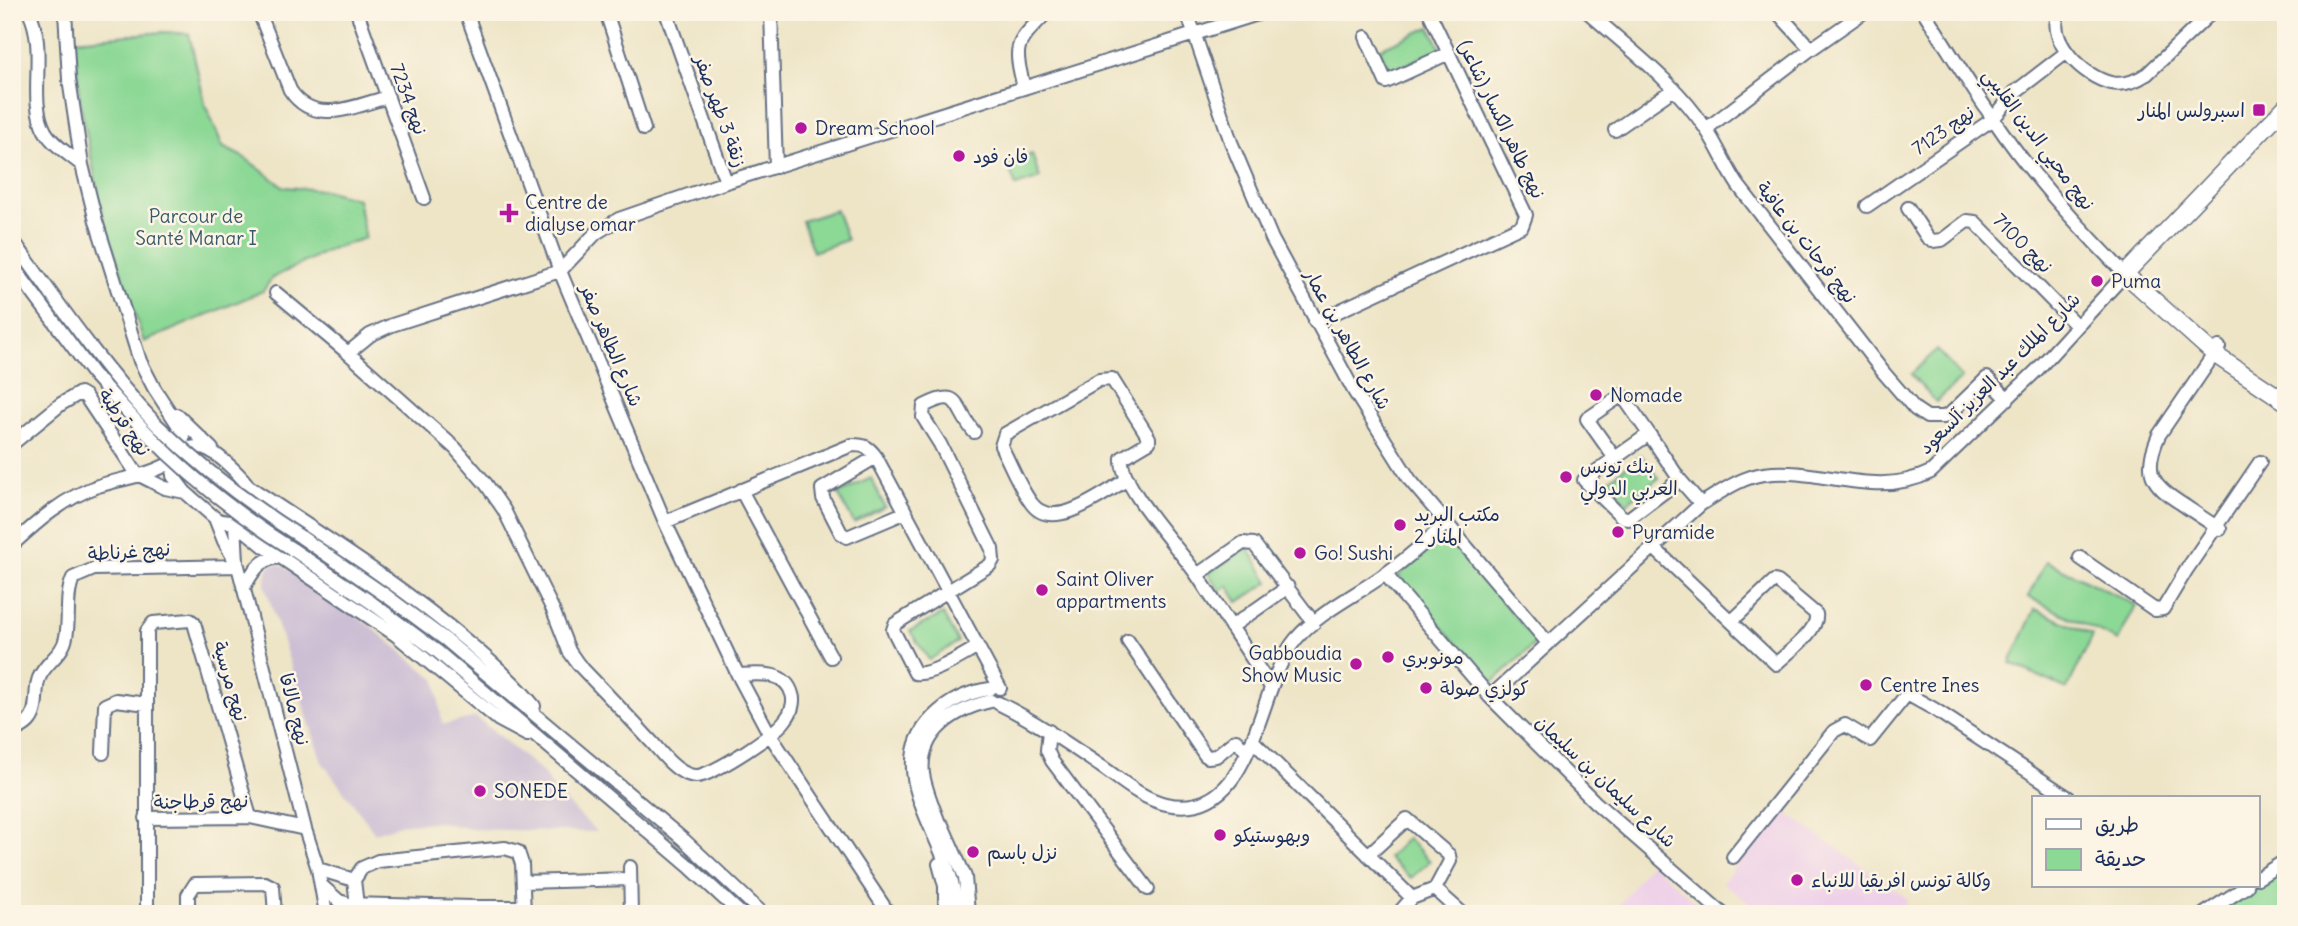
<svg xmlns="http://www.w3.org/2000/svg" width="2298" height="926" font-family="Delius,'Playpen Sans Arabic',sans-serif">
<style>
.built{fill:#eed0e8}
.industrial{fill:#ccbed4}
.green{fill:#8cd895;stroke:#54847a;stroke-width:2}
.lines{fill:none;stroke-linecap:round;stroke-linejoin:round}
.minor-casing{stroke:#656f83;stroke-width:16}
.major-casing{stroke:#656f83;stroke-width:19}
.minor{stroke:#fff;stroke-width:12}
.major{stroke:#fff;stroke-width:16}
.minor-bridge-casing{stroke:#656f83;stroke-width:16;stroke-linecap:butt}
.minor-bridge{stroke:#fff;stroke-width:12}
.poi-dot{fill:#b5179e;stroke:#fcf5e5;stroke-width:2.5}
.labels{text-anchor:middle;stroke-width:5;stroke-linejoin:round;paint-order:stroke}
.street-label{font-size:19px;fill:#1b2f5e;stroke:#fcf5e5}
.poi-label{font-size:19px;fill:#1b2f5e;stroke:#fcf5e5;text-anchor:start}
.park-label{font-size:19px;fill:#37596c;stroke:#fcf5e5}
</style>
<rect width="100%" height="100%" fill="#fcf5e5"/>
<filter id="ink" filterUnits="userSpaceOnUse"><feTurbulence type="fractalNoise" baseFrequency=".0143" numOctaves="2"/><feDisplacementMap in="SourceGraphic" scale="14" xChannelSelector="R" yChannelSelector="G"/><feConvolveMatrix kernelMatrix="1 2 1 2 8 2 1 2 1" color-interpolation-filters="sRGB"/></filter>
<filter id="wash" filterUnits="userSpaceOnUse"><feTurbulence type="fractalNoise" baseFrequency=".00686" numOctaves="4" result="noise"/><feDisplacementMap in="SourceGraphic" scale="28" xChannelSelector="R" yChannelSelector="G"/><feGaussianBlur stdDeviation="1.57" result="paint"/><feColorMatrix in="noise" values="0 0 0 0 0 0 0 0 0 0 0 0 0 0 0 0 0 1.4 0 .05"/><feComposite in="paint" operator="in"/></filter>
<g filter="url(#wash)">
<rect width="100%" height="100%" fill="#eee5c7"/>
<path class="built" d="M 1781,809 L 1908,899 L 1898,914 L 1765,914 L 1722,883 Z
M 1650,863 L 1710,914 L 1613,914 Z"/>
<path class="industrial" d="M 273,564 L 279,564 L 293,571 L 370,626 L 436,680 L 442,723 L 446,724 L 476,717 L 542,772 L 555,791 L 597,832 L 471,829 L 439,822 L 403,824 L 375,833 L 322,762 L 265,586 L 268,567 Z"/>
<path class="green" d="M 1430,27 L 1441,49 L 1390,72 L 1379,49 Z
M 163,32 L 189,34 L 205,104 L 223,147 L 245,158 L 284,187 L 324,190 L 358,199 L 365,238 L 329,250 L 272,278 L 263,291 L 144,342 L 103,217 L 80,102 L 74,40 Z
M 1032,154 L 1040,178 L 1016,186 L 1007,163 Z
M 836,210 L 847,240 L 813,252 L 802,221 Z
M 1937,350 L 1962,378 L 1936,402 L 1911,374 Z
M 1641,455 L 1659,478 L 1627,503 L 1609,480 Z
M 871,478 L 885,507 L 854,523 L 838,494 Z
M 1445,536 L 1537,642 L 1491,684 L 1398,576 Z
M 1248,548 L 1269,582 L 1238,602 L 1228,586 L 1220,591 L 1208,573 Z
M 2046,561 L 2136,605 L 2118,641 L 2028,597 Z
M 2035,609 L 2093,635 L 2067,689 L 2010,663 Z
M 943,614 L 958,642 L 929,660 L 910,631 Z
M 1407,838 L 1430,861 L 1411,878 L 1388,858 Z
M 2286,865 L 2286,914 L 2214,914 Z"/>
</g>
<g filter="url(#ink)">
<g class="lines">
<g class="minor-casing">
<path id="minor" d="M 29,12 C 48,50 27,98 45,131 C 53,145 70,155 82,165
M 65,12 L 69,79 L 82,165 L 96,221 L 140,361 L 154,388 L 182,431 L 183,438 L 179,454
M 259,12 L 290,90 C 314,127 354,106 388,97
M 357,12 L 424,198
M 466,12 L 560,271 L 665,522 L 738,675 L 770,735 L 889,914
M 606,12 L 644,129
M 666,12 L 726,182
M 771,12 L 776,167
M 1187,12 L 1231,142 L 1272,239 L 1354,391 L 1410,480 L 1548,643
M 1588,12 C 1629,49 1676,83 1706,129 C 1718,147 1726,167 1738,185 L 1884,373 L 1915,409 L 1927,417 L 1944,417 L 1951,413 L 1987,378 L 2008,399
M 1777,12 L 1811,49
M 2059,12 C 2046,41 2084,77 2111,83 C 2124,86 2136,81 2147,74 L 2212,12
M 1366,37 L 1386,82 L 1449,53
M 1024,88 C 1013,43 1015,45 1047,12
M 1706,129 L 1811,49 L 1864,12
M 1615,130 L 1674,89
M 1867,206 L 1993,119 L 2015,92 L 2067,52
M 1908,208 L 1927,237 L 1932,241 L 1942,240 L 1967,221 L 1975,222 L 2077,326
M 12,239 C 58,303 102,367 156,424
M 12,265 L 93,374 L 145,431
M 560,271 L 596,233 L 619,219 L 726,182 L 1264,12
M 276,293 L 348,353 L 455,448 L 486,484 L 504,510 L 553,610 L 569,651 L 578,664 C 601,688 625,713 648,738 C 659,749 671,768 687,774 C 692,776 697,777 702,775 C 721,769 775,735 786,719 C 791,713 795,702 792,694 C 785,670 758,674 738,675
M 1315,322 L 1522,226 L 1526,215 L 1429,12
M 2219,347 L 2159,435 C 2143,471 2150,484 2182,504 C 2194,512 2207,521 2220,529
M 348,353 L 370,335 L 392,325 L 560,271
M 177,415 L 212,449
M 974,432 C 953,406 961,387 924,406 L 923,417 L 940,444 L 992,549 L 993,560 L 990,565 L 895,624 L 893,630 L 915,673 C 932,676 963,655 978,647
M 12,444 L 61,404 L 80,393 L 85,396 L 137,474 L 165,488 L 185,492
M 876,457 L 822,489 L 823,498 L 841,533 L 847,537 L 904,513
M 1614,457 L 1587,419 L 1622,395 L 1649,434
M 1128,479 C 1105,492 1054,533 1032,504 C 1019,487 1011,465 1001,446 L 1005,434 L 1099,380 L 1112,379 L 1149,438 L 1149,442 L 1122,458 C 1119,486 1180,549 1197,575
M 1680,480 L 1628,519 L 1621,516 L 1584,480 L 1649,434 L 1680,480 L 1701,504
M 248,486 C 323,536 400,584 468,642 C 491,662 515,682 534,706
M 741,490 L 831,657
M 215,518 C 233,529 261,517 252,493 C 248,481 218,453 205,448 C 200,446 195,447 189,448 L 176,459 L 173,476 L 185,492 L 215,518 L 224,541 L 238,566 L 305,829 L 318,869 L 326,914
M 665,522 L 852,445 C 865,445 869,447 876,457 L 1000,688
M 235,523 L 237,562
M 236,523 L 264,546 L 396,635 L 499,720 L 527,735
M 301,537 L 388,597 L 446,640 L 684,840 L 763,914
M 12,545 C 38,521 64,498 98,486 C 123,478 154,475 176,459
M 1654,548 L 1776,664 C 1788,652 1819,631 1816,614 L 1778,582 L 1774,581 L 1732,621
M 292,549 L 372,603 L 438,652 L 691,868 L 741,914
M 2080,558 L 2155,610 L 2163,609 L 2187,569 L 2260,462
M 1385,574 L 1490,697 L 1595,802 L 1723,914
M 244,587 C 253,571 260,559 279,557
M 1231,627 L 1288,587
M 1128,641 L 1205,755 L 1208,757 L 1216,756 L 1236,740 L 1247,752
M 1271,687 L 1197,575 L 1243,543 L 1254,544 L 1314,623
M 1490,697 L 1701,504 C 1721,492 1741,477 1764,474 C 1820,466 1874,500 1931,472 L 2037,370 L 2125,274 C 2077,225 2030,174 1992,117 C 1968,83 1947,47 1924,12
M 998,703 C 1035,721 1068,744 1102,767 C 1121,780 1142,799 1166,804 C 1257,823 1255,687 1296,639 C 1318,613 1354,596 1381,577 C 1405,561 1426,541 1447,523
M 1049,731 L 1047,750 L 1052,761 L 1148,889
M 12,732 C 19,728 26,726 30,720 C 39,708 34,691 39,678 C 46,661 63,655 66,637 C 70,618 65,596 73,578 L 94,569 L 238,566
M 1253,741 L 1412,898
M 103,753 L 105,705 L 116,700 L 147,704
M 146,818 L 250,817 L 305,829
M 942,825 L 965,877 L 968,914
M 942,832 C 936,813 926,793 923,774 C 918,732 955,709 991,701
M 1368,855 L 1407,819 L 1449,855 L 1450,861 L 1435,889 L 1412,898 L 1398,914
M 1733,857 L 1834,731 L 1845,725 L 1870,740 L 1907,694 L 1934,709 L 2069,798
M 939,864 L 945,886 L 945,914
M 630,867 L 631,914
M 318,869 L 354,880
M 2258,878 L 2286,860
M 354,880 L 362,868 L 378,861 L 505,848 L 518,852 L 522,864 L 524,914
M 354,880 L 358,914
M 523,882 L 630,879
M 322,886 L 339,901 L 349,904 L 473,907 L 473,914
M 1435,889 L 1463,914
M 473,907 L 523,907
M 956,908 C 955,844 877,773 933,717 C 949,701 968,692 990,689
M 147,914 L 147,631 L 153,623 L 190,620 L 194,623 L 250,817
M 188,914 L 188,895 L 195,884 L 265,883 L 273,887 L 275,914
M 2204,914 L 2247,886"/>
</g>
<g class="major-casing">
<path id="major" d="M 2286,106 L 2125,274 L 2214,354 L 2286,402"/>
</g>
<use href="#minor" class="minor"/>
<use href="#major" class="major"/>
<g class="minor-bridge-casing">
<path id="minor-bridge" d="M 156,424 C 201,467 248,504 301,537
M 145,431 C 189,477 238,515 292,549"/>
</g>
<use href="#minor-bridge" class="minor-bridge"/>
</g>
</g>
<g class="poi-dot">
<rect x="2252" y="103" width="14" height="14" rx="3.5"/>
<circle cx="801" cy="128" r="7"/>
<circle cx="959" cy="156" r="7"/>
<path d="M505.5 202.5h7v7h7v7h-7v7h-7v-7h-7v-7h7z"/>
<circle cx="2097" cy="281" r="7"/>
<circle cx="1596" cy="395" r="7"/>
<circle cx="1566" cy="477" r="7"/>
<circle cx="1400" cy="525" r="7"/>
<circle cx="1618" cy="532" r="7"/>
<circle cx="1300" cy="553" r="7"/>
<circle cx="1042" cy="590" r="7"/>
<circle cx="1388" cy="657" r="7"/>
<circle cx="1356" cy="664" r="7"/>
<circle cx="1866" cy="685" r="7"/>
<circle cx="1426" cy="688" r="7"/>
<circle cx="480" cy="791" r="7"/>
<circle cx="1220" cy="835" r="7"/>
<circle cx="973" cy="852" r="7"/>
<circle cx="1797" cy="880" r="7"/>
</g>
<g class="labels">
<g class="street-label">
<text transform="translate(409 99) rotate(70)" y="7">نهج 7234</text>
<text transform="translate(721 111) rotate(70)" y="7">زنقة 3 طهر صفر</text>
<text transform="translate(1502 119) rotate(64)" y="7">نهج طاهر الكسار (شاعر)</text>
<text transform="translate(1943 130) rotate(-35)" y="7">نهج 7123</text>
<text transform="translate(2039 139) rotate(53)" y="7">نهج محيي الدين القليبي</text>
<text transform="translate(1807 242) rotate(52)" y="7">نهج فرحات بن عافية</text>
<text transform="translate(2023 243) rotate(45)" y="7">نهج 7100</text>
<text transform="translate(1348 339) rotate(61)" y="7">شارع الطاهر بن عمار</text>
<text transform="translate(612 345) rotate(67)" y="7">شارع الطاهر صفر</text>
<text transform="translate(1999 373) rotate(-45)" y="7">شارع الملك عبد العزيز آلسعود</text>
<text transform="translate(125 422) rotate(56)" y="7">نهج قرطبة</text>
<text transform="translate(129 551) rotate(-4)" y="7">نهج غرناطة</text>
<text transform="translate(231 681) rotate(74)" y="7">نهج مرسية</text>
<text transform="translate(295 709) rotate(76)" y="7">نهج مالاقا</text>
<text transform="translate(1606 781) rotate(43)" y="7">شارع سليمان بن سليمان</text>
<text transform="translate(201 801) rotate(-1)" y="7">نهج قرطاجنة</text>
</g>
<g class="poi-label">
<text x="2245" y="117" text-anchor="end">اسبرولس المنار</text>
<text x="815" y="135">Dream School</text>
<text x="973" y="163">فان فود</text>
<text x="525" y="209">Centre de<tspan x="525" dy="22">dialyse omar</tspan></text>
<text x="2111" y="288">Puma</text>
<text x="1610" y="402">Nomade</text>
<text x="1580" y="473">بنك تونس<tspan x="1580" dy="22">العربي الدولي</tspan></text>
<text x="1414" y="521">مكتب البريد<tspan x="1414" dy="22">المنار 2</tspan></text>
<text x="1632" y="539">Pyramide</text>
<text x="1314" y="560">Go! Sushi</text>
<text x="1056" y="586">Saint Oliver<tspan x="1056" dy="22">appartments</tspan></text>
<text x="1342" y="660" text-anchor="end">Gabboudia<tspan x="1342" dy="22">Show Music</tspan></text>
<text x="1402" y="664">مونوبري</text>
<text x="1880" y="692">Centre Ines</text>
<text x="1440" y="695">كولزي صولة</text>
<text x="494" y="798">SONEDE</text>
<text x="1234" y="842">وبهوستيكو</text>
<text x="987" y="859">نزل باسم</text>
<text x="1811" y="887">وكالة تونس افريقيا للانباء</text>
</g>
<g class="park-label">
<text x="196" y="223">Parcour de<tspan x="196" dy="22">Santé Manar I</tspan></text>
</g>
</g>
<rect width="2298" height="926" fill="none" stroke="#fcf5e5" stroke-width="42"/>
<rect x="2032" y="796" width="228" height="91" fill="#fcf5e5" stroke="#a2a6af" stroke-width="2"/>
<rect x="2046" y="819" width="35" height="10" fill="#ffffff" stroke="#a2a6af" stroke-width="2"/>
<text x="2095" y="832" font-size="21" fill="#1b2f5e">طريق</text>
<rect x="2046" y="849" width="35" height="21" fill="#8cd895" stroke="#a2a6af" stroke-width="2"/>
<text x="2095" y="866" font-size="21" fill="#1b2f5e">حديقة</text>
</svg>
